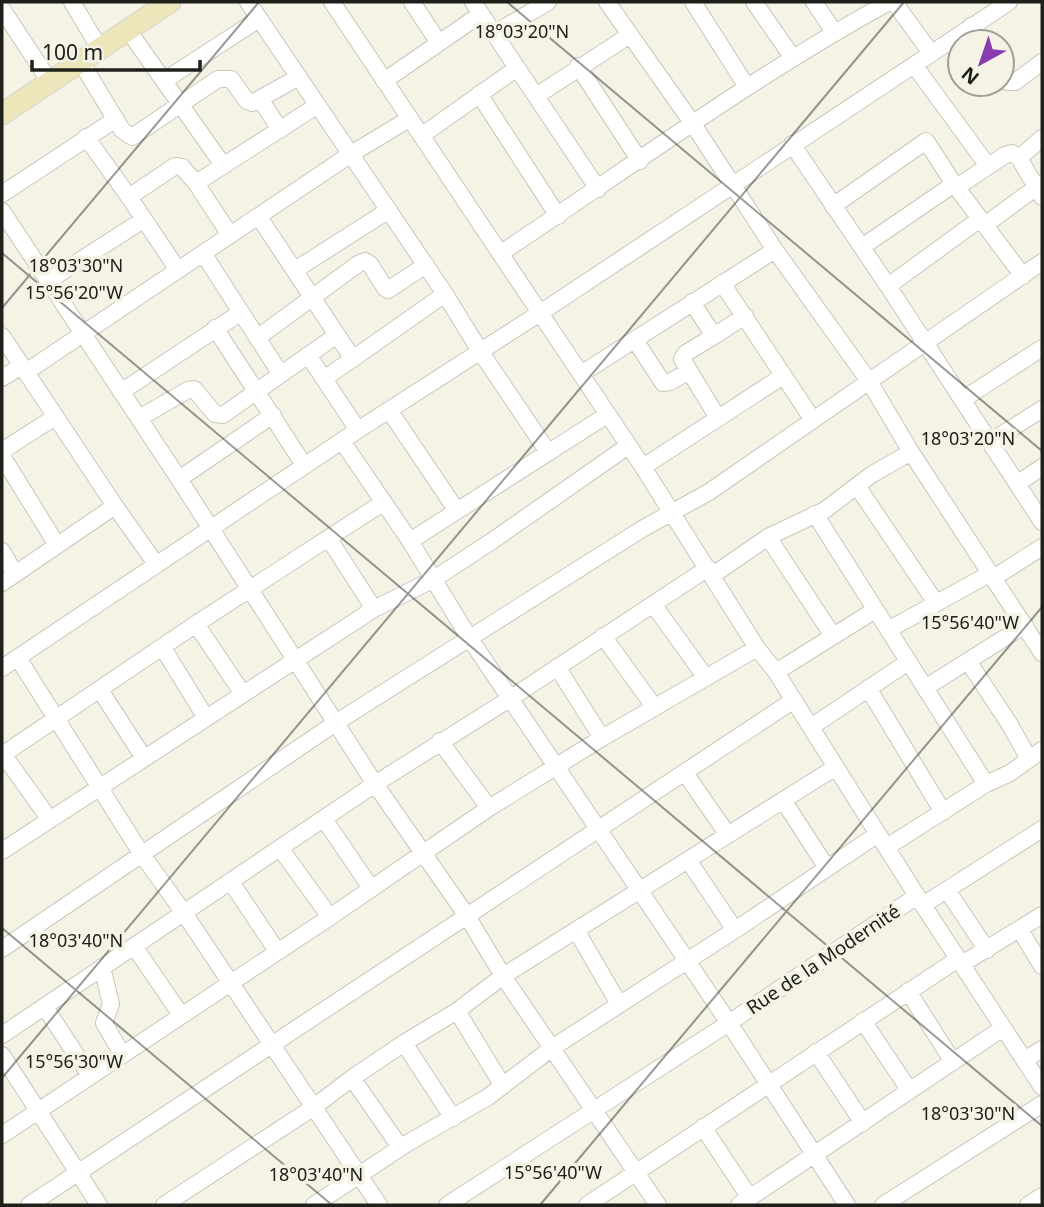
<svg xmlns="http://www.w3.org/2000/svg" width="1044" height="1207" font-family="'Noto Sans',sans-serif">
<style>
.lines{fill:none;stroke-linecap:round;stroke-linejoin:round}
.minor-casing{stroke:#c8c7ba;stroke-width:18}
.major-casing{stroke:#d2d2d1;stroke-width:23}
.minor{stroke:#fff;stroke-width:16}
.major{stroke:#ece6ba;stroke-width:21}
.ticks{fill:none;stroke:#20201b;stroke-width:2;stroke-opacity:0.45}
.labels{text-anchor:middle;stroke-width:7;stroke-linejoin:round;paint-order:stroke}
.street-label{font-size:19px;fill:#20201b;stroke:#f4f3e6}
.ticks-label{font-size:18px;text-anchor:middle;fill:#20201b;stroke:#f4f3e6;stroke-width:7;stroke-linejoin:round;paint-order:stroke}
</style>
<rect width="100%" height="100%" fill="#f4f3e6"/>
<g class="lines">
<g class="minor-casing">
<path id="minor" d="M 72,2 L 100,49
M 248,2 L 445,294 L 480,351 L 548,452
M 332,2 L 643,467 L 757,648 L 776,672 L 917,896 L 1042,1087
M 412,2 L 439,43
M 473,2 L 598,189
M 607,2 L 693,124 L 775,250 L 869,381 L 911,452 L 1042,653
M 693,2 L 747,87
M 754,2 L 793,58
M 814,2 L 834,32
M 894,2 L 931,53
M 2,9 L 50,82
M 971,26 L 981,42
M 128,30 L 223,165
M 495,33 L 548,2
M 81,62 L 122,130 L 132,137 L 218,79 L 231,79 L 247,101 L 252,103 L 299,77
M 914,65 L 988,166
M 578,66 L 640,161
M 1002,76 L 1007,82 L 1015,82 L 1042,62
M 165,80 L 259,19
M 384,81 L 481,14
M 479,94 L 558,216
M 536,96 L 630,35
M 261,100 L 280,130
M 421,136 L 517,68
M 86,137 L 129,197
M 792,144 L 888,286 L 1042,522
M 1019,158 L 1042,138
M 196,183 L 318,105
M 957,187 L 1005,155 L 1012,153 L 1019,158 L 1042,197
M 2,194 L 116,119
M 833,206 L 926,141 L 954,184 L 1023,276
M 2,211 L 179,479 L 375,784 L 467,916 L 503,976 L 658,1205
M 259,217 L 353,359
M 985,225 L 1042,183
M 862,247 L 954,184
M 203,253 L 280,373
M 501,253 C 629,168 754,76 889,2
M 178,270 L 129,197 L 175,166 L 182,167 L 196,183 L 230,235
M 295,270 L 389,210
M 48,281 L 143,220
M 722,283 L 813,420
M 888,286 L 980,219
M 692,302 L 714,336 L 686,353 L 682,359 L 718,418
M 215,328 L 304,465
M 2,336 L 115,506 L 156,564
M 714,336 L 745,316
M 257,338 L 358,264 L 365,261 L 370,264 L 385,288 L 388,290 L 426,265
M 635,340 L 663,383 L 670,382 L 689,371
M 308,355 L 358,430
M 26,372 L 351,154 L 409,119
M 581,374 L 775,250
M 2,378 L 22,366
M 324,379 L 445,294
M 121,392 L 240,313
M 962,400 L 1042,348
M 389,410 L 457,511
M 139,418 L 188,390 L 194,389 L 215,414 L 223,415 L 337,335
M 342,441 L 410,541 L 470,639 L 729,1023 L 847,1205
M 990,442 L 1042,409
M 2,451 L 55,417
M 2,456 L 57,545
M 643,467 L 783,376
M 179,479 L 273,415
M 1017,484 L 1042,467
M 857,486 L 936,603
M 815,514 L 986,784
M 768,537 L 833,636
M 329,539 L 374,609
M 410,541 L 607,415
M 2,551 L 15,574
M 713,575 L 768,537 L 825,510 L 871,475 L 911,452
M 995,577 L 1042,547
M 2,583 L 115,506
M 653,604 L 706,678
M 196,624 L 243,694
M 888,630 L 991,573
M 603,636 L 655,708
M 163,648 L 206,718
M 18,658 L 141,853 L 184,913 L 379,1205
M 968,661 L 1010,725 L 1029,759
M 557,667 L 602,738
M 2,668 L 358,430 L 540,313 L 1009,2
M 776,672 L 875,610
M 868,688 L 943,812
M 925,688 L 1025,625
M 100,690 L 144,758
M 811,727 L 908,662
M 440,741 L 489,808
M 3,754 L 50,820
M 2,755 L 196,624 L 384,502
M 685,773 L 728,835
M 783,800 L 827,868
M 324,819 L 371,888
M 887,847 L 986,784 L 1010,773 L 1042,750
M 280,848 L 330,917
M 2,851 L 374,609 L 434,579 L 492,541 L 628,446
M 688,860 L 735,930 L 878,834
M 231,882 L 277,951
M 947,890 L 987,950
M 923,905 L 1042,829
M 576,930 L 619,1004
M 1020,930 L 1042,966
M 134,946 L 181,1015
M 2,949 L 337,722 L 642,529 L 709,492 L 1042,262
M 962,964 L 1042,915
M 102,967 L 111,1004 L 104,1023 L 122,1054
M 908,991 L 953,1062
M 45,1007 L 90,1076
M 457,1011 L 503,1086
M 863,1021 L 910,1091
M 2,1035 L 375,784 L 511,698 L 708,568
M 404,1043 L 453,1118
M 816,1052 L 863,1123
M 2,1055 L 99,1205
M 1024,1060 L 1042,1049
M 352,1078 L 400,1147
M 703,1127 L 750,1198
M 2,1135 L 330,917 L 489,808 L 602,738 L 757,648
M 29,1205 L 794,700
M 164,1205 L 314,1107 L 352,1078 L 404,1043 L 457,1011 L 503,976 L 836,767
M 314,1205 L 406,1144 L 488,1097 L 552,1048 L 735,930
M 447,1205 L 729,1023 L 917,896
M 587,1205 L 958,959
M 739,1205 L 1003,1028
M 883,1205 L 1042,1104
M 1028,1205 L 1042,1196"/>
</g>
<g class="major-casing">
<path id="major" d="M 2,114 L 170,2"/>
</g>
<use href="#minor" class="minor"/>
<use href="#major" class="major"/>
</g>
<path class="ticks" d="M 507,2 L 1042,451M 2,253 L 1042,1126M 2,308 L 259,2M 2,928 L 332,1205M 2,1078 L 904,2M 540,1205 L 1042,607"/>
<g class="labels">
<g class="street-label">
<text transform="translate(823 959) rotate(-34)" y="7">Rue de la Modernité</text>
</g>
</g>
<g class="ticks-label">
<text x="522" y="38">18°03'20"N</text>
<text x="76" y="272">18°03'30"N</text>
<text x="74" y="299">15°56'20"W</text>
<text x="968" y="445">18°03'20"N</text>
<text x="970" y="629">15°56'40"W</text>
<text x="76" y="947">18°03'40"N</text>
<text x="74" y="1068">15°56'30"W</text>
<text x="968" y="1120">18°03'30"N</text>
<text x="553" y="1179">15°56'40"W</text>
<text x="316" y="1181">18°03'40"N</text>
</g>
<rect width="1044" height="1207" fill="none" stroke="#20201b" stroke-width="7"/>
<g transform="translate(981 63) rotate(220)"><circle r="33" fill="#f4f3e6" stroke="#9f9f95" stroke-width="2"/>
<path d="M0-5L12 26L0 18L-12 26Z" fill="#873daf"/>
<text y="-10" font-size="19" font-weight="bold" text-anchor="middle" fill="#20201b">N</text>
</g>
<path d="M32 60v10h168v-10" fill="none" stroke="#20201b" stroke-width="3.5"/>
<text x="42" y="60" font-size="21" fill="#20201b" stroke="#f4f3e6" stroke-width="5" paint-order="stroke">100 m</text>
</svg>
